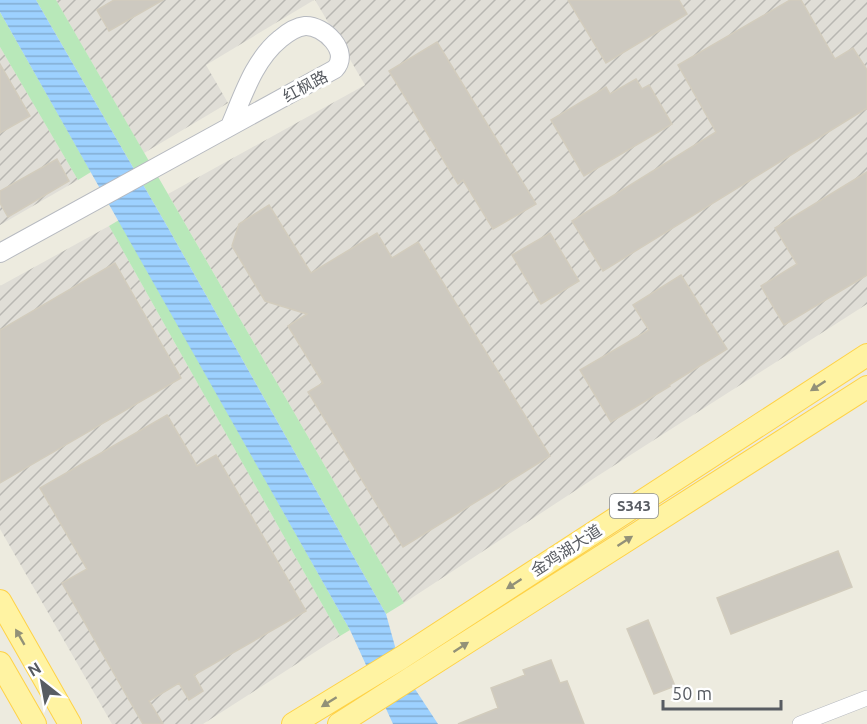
<svg xmlns="http://www.w3.org/2000/svg" width="867" height="724" font-family="Ubuntu,'Noto Sans SC',sans-serif">
<style>
.industrial{fill:url(#industrial-furrows)}
.green{fill:#b8e8b9}
.water{fill:url(#water-rules)}
.building{fill:#cdc9c0;stroke:#d2ccbd;stroke-width:1.5}
.lines{fill:none;stroke-linecap:round;stroke-linejoin:round}
.minor-casing{stroke:#b7bac0;stroke-width:16}
.tertiary-casing{stroke:#b7bac0;stroke-width:20}
.primary-casing{stroke:#ffd246;stroke-width:24}
.minor{stroke:#fff;stroke-width:15}
.tertiary{stroke:#fff;stroke-width:18}
.primary{stroke:#fff3a2;stroke-width:22}
.oneway{fill:#929178}
.labels{text-anchor:middle;stroke-width:6;stroke-linejoin:round;paint-order:stroke}
.shield{fill:#fff;stroke:#8a8d91;stroke-width:1.5}
.shield-label{font-size:15px;font-weight:bold;fill:#585c62}
.street-label{font-size:16px;fill:#585c62;stroke:#fff}
</style>
<defs>
<pattern id="industrial-furrows" width="10" height="10" patternUnits="userSpaceOnUse" patternTransform="scale(1.5)"><rect width="10" height="10" fill="#e0ded7"/><path d="M-1 1l2-2M0 10L10 0M9 11l2-2" fill="none" stroke="#b8b7b2"/></pattern>
<pattern id="water-rules" width="6" height="5" patternUnits="userSpaceOnUse" patternTransform="scale(1.5)"><rect width="6" height="5" fill="#9dd1ff"/><path d="M0 2.5h6" fill="none" stroke="#83add2"/></pattern>
</defs>
<rect width="100%" height="100%" fill="#edebdf"/>
<path class="industrial" d="M 56,0 L 314,0 L 206,65 L 228,103 L 144,153 Z
M 315,0 L 867,0 L 867,304 L 596,477 L 404,603 L 168,194 L 365,85 Z
M 0,47 L 78,180 L 0,225 Z
M 109,226 L 340,636 L 203,724 L 112,724 L 0,529 L 0,286 Z"/>
<path class="green" d="M 36,0 L 56,0 L 404,603 L 386,614 L 167,226 Z
M 0,12 L 91,172 L 78,180 L 0,47 Z
M 119,220 L 350,630 L 340,636 L 109,226 Z"/>
<path class="water" d="M 0,0 L 36,0 L 167,226 L 386,614 L 396,650 L 413,686 L 438,724 L 393,724 L 350,630 L 0,12 Z"/>
<path class="building" d="M 114,0 L 163,0 L 109,31 L 97,10 Z
M 568,0 L 679,0 L 687,14 L 606,63 Z
M 790,0 L 801,0 L 835,59 L 853,48 L 867,70 L 867,108 L 603,271 L 572,221 L 716,132 L 678,65 Z
M 437,42 L 536,204 L 493,229 L 463,180 L 458,184 L 389,71 Z
M 0,64 L 30,116 L 0,133 Z
M 636,79 L 642,89 L 649,85 L 672,124 L 584,176 L 551,120 L 606,87 L 610,94 Z
M 57,159 L 69,181 L 8,217 L 0,203 L 0,191 Z
M 867,172 L 867,275 L 784,325 L 761,286 L 797,264 L 775,228 Z
M 269,205 L 311,273 L 377,233 L 392,258 L 418,242 L 550,456 L 403,547 L 308,392 L 323,383 L 288,326 L 307,314 L 265,301 L 232,246 L 239,224 Z
M 550,233 L 579,281 L 541,304 L 512,255 Z
M 115,263 L 181,378 L 0,483 L 0,330 Z
M 681,275 L 727,349 L 669,385 L 670,386 L 611,422 L 580,370 L 649,330 L 633,305 Z
M 167,415 L 197,466 L 216,455 L 306,611 L 194,675 L 203,691 L 189,700 L 179,683 L 149,701 L 163,724 L 143,724 L 62,583 L 87,569 L 40,488 Z
M 838,551 L 852,587 L 731,634 L 717,598 Z
M 648,620 L 675,686 L 654,694 L 627,629 Z
M 551,660 L 560,683 L 567,681 L 584,724 L 458,724 L 498,708 L 491,688 L 525,675 L 523,670 Z"/>
<g class="lines">
<g class="minor-casing">
<path id="minor" d="M 800,724 L 867,698"/>
</g>
<g class="tertiary-casing">
<path id="tertiary" d="M 0,253 L 335,69 C 351,52 324,25 305,26 C 296,27 287,33 280,39 C 254,60 243,96 230,126"/>
</g>
<g class="primary-casing">
<path id="primary" d="M 0,601 L 70,724
M 0,663 L 35,724
M 293,724 L 401,658 L 867,355
M 339,724 L 867,387"/>
</g>
<use href="#minor" class="minor"/>
<use href="#tertiary" class="tertiary"/>
<use href="#primary" class="primary"/>
</g>
<defs><path id="oneway-solid" d="M-6-.8H1V-3.2L6.5 0L1 3.2V.8H-6Z" transform="scale(1.5)"/></defs>
<g class="oneway">
<use href="#oneway-solid" transform="translate(818 386) rotate(147)"/>
<use href="#oneway-solid" transform="translate(625 541) rotate(-33)"/>
<use href="#oneway-solid" transform="translate(514 584) rotate(147)"/>
<use href="#oneway-solid" transform="translate(20 637) rotate(-120)"/>
<use href="#oneway-solid" transform="translate(461 647) rotate(-33)"/>
<use href="#oneway-solid" transform="translate(329 702) rotate(148)"/>
</g>
<g class="labels">
<rect class="shield" x="610" y="494" width="48" height="24" rx="4.5"/>
<g class="shield-label">
<text x="634" y="511">S343</text>
</g>
<g class="street-label">
<text transform="translate(305 86) rotate(-28)" y="6">红枫路</text>
<text transform="translate(566 550) rotate(-33)" y="6">金鸡湖大道</text>
</g>
</g>
<g transform="translate(42 682) rotate(329)" stroke="#ffffff" stroke-width="4.5" paint-order="stroke">
<path d="M0-4.5L10 22L0 15L-10 22Z" fill="#585c62"/>
<text y="-9" font-size="16" font-weight="bold" text-anchor="middle" fill="#585c62">N</text>
</g>
<path d="M663 700v9h118v-9" fill="none" stroke="#585c62" stroke-width="3"/>
<text x="672" y="700" font-size="18" fill="#585c62" stroke="#ffffff" stroke-width="4.5" paint-order="stroke">50 m</text>
</svg>
